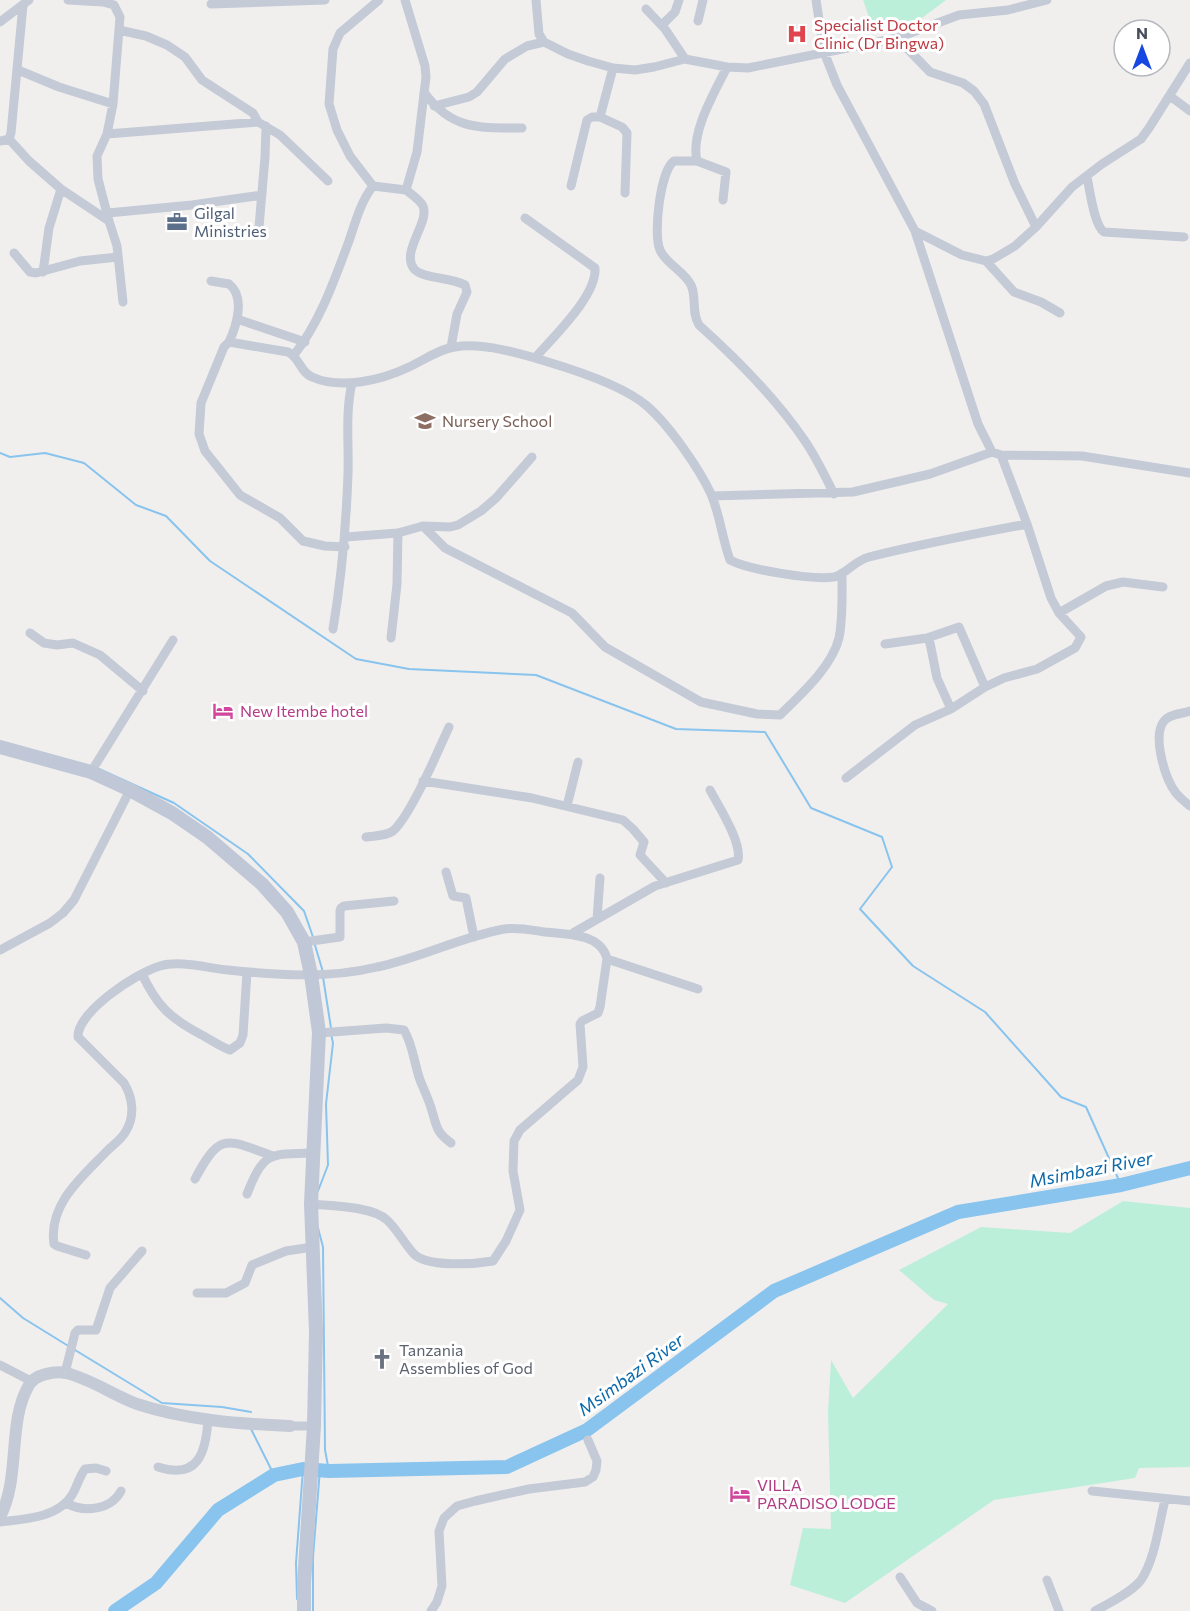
<svg xmlns="http://www.w3.org/2000/svg" width="1190" height="1611" font-family="Commissioner,sans-serif">
<style>
.green{fill:#bcefda}
.lines{fill:none;stroke-linecap:round;stroke-linejoin:round}
.stream{stroke:#88c4ed;stroke-width:2}
.river{stroke:#88c4ed;stroke-width:14}
.minor{stroke:#c4cad6;stroke-width:9}
.tertiary{stroke:#c4cad6;stroke-width:12}
.secondary{stroke:#c0c7d7;stroke-width:14}
.labels{text-anchor:middle;stroke-width:6;stroke-linejoin:round;paint-order:stroke}
.health-label{font-size:16px;fill:#be3a42;stroke:#fff;text-anchor:start}
.service-label{font-size:16px;fill:#4e5e75;stroke:#fff;text-anchor:start}
.education-label{font-size:16px;fill:#785e54;stroke:#fff;text-anchor:start}
.hotel-label{font-size:16px;fill:#b23c85;stroke:#fff;text-anchor:start}
.worship-label{font-size:16px;fill:#5b616d;stroke:#fff;text-anchor:start}
.water-label{font-size:18px;font-style:italic;fill:#0b69aa;stroke:#fff}
</style>
<rect width="100%" height="100%" fill="#f1efee"/>
<path class="green" d="M 863,0 L 946,0 L 906,30 L 871,23 Z
M 1123,1201 L 1190,1208 L 1190,1467 L 1139,1468 L 1135,1478 L 994,1500 L 845,1603 L 790,1585 L 803,1528 L 831,1529 L 828,1413 L 831,1360 L 853,1398 L 948,1304 L 934,1300 L 899,1270 L 981,1227 L 1070,1233 Z"/>
<g class="lines">
<path class="stream" d="M 0,453 L 10,457 L 45,453 L 84,463 L 136,505 L 166,516 L 210,561 L 356,659 L 409,669 L 536,675 L 676,729 L 765,732 L 811,808 L 882,837 L 892,867 L 860,909 L 913,966 L 985,1012 L 1061,1097 L 1086,1107 L 1121,1185
M 99,769 L 174,803 L 248,854 L 304,911 L 313,937
M 314,942 L 323,972
M 323,977 L 331,1028
M 318,1191 L 328,1165 L 326,1104 L 333,1043 L 331,1034
M 318,1228 L 323,1247 L 325,1450 L 329,1471
M 0,1298 L 23,1318 L 70,1347
M 75,1350 L 162,1403 L 222,1407 L 251,1412
M 251,1429 L 274,1475
M 297,1599 L 296,1563 L 303,1469
M 313,1611 L 313,1557 L 320,1469"/>
<path class="river" d="M 115,1611 L 156,1583 L 218,1510 L 274,1475 L 303,1469 L 329,1471 L 507,1467 L 587,1430 L 774,1291 L 958,1212 L 1121,1185 L 1190,1168"/>
<path class="minor" d="M 68,0 L 103,2 L 114,5 L 120,17 L 113,104 L 107,134 L 97,156 L 98,179 L 109,221
M 536,0 L 539,34 L 544,42 L 568,54 L 588,61 L 613,68 L 635,70 L 654,67 L 685,59 L 727,67 L 748,68 L 897,38 L 930,72 L 963,83 L 974,91 L 984,104 L 1015,184 L 1036,227
M 816,0 L 824,52 L 837,85 L 915,231 L 978,424 L 992,452
M 211,4 L 325,0
M 646,9 L 665,29 L 685,59
M 698,21 L 703,0
M 0,22 L 29,0
M 662,25 L 675,12 L 679,0
M 119,30 L 146,36 L 167,45 L 185,57 L 202,80 L 253,113 L 258,122
M 897,38 L 959,15 L 1008,10 L 1047,0
M 613,68 L 600,117 L 622,127 L 627,133 L 625,193
M 18,70 L 59,87 L 113,104
M 424,92 C 451,130 479,128 522,128
M 1170,96 L 1190,111
M 434,106 L 469,97 L 477,92 L 505,59 L 527,46 L 544,42
M 107,134 L 258,122 L 280,135 L 328,181
M 9,139 L 29,161 L 61,189 L 109,221 L 117,246 L 123,302
M 0,141 L 9,139 L 11,133 L 23,5
M 697,161 L 674,161 C 660,171 653,235 660,250 C 666,264 684,271 691,285 C 697,298 691,312 699,325 C 738,360 775,397 805,441 C 816,457 825,476 834,494
M 1087,177 C 1090,191 1094,225 1104,232 L 1184,237
M 373,186 L 350,156 L 337,130 L 329,104 L 333,49 L 340,33 L 379,0
M 571,186 L 587,120 L 592,117 L 600,117
M 406,190 C 411,194 420,200 423,206 C 430,223 399,253 415,270 C 425,279 451,277 465,285 L 467,292 L 457,314 L 451,347
M 723,200 L 726,172 L 697,161 C 690,132 715,92 727,67
M 108,213 L 192,205 L 262,195
M 525,218 L 595,268 C 597,296 553,337 535,358
M 259,227 L 265,157 L 266,126
M 915,231 L 962,255 L 986,261 L 993,259 L 1015,246 L 1036,227 L 1072,187 L 1102,164 L 1141,139 L 1149,128 L 1190,63
M 14,253 L 30,272 L 36,273 L 80,261 L 118,257
M 986,261 L 1014,292 L 1041,302 L 1060,313
M 43,272 L 49,228 L 61,189
M 211,281 L 229,284 C 246,297 236,327 229,342
M 237,319 L 305,342
M 294,355 C 320,322 334,281 349,241 C 355,223 361,201 373,186 L 406,190 L 417,152 L 426,77 L 425,66 L 405,0
M 712,496 L 853,492 L 930,474 L 992,452 L 1001,455 L 1082,456 L 1190,473
M 423,526 L 445,548 L 572,613 L 605,647 L 701,702 L 757,714 L 780,715 C 800,695 832,667 839,638 C 843,618 842,595 842,573
M 346,537 L 398,533 L 423,526 L 450,527 L 458,525 L 481,511 L 496,498 L 532,457
M 345,547 L 325,546 L 303,541 L 280,518 L 240,495 L 205,451 L 199,434 L 201,403 L 224,347 L 229,342 L 288,352 C 300,358 300,372 312,377 C 341,390 382,380 409,367 C 424,360 439,349 455,347 C 482,342 522,354 548,362 C 578,371 624,386 647,406 C 669,425 699,468 711,494 C 720,515 722,538 730,560 C 749,570 812,580 834,577 C 845,575 854,561 869,557 C 921,544 974,534 1027,524
M 1059,613 L 1106,586 L 1123,582 L 1163,587
M 333,629 C 342,575 346,529 348,474 C 349,444 345,413 352,383
M 30,633 L 44,643 L 57,645 L 73,643 L 100,655 L 143,691
M 391,638 L 397,584 L 398,533
M 927,638 L 959,627 L 985,687
M 885,644 L 927,638 L 930,643 L 937,678 L 951,709
M 1190,711 C 1182,714 1169,714 1164,721 C 1152,736 1165,779 1176,793 C 1180,798 1185,802 1190,806
M 91,772 L 173,640
M 846,778 L 915,725 L 951,709 L 985,687 L 1004,678 L 1037,669 L 1075,648 L 1081,637 L 1059,613 L 1051,598 L 1027,524 L 1001,455
M 423,781 L 532,798 L 623,820 L 633,829 L 644,842 L 640,855 L 666,883
M 567,806 L 578,762
M 366,837 C 374,836 386,836 393,831 C 411,815 438,751 449,727
M 446,872 L 453,896 L 466,898 L 474,937
M 597,919 L 600,878
M 573,933 L 655,886 L 738,860 C 742,842 719,807 710,790
M 304,942 L 340,937 L 340,911 L 341,908 L 344,906 L 394,901
M 0,950 L 50,923 L 63,913 L 74,900 L 130,790
M 607,959 L 698,989
M 142,974 C 157,1006 170,1018 200,1034 C 210,1039 219,1046 230,1050 L 240,1043 L 243,1035 L 247,972
M 319,1033 L 386,1028 L 404,1030 C 413,1045 414,1063 420,1080 C 424,1090 429,1100 432,1111 C 437,1127 436,1132 451,1143
M 195,1179 C 221,1130 227,1140 273,1156
M 247,1194 C 264,1151 270,1154 313,1153
M 86,1255 L 57,1246 L 54,1244 C 48,1204 83,1176 107,1151 C 113,1145 122,1139 126,1131 C 135,1116 133,1098 124,1083 L 78,1037 C 77,1012 136,973 160,966 C 180,960 207,968 228,970 C 277,975 328,979 377,967 C 420,958 461,937 504,929 C 517,927 531,930 545,932 C 565,934 601,933 607,959 L 600,1007 L 598,1013 L 582,1021 L 580,1024 L 583,1067 L 578,1080 L 520,1130 L 514,1141 L 513,1171 L 520,1210 L 506,1241 L 493,1261 C 475,1264 426,1268 413,1253 C 404,1243 397,1229 387,1220 C 372,1206 331,1206 311,1204
M 197,1293 L 226,1293 L 245,1283 L 252,1265 L 286,1251 L 313,1247
M 0,1365 L 31,1381
M 65,1373 L 75,1333 L 78,1330 L 96,1330 L 110,1288 L 142,1251
M 290,1426 L 314,1426
M 158,1467 C 198,1480 206,1453 208,1419
M 1092,1491 L 1190,1501
M 66,1503 C 84,1513 111,1510 121,1491
M 0,1522 C 24,1519 58,1518 72,1495 C 77,1487 79,1477 85,1469 L 96,1468 L 106,1471
M 900,1577 L 917,1603 L 932,1611
M 1047,1580 L 1059,1611
M 431,1611 L 437,1602 L 442,1586 L 439,1531 L 444,1518 L 457,1506 L 475,1501 L 529,1489 L 585,1482 L 593,1477 L 596,1470 L 597,1461 L 588,1440
M 1095,1611 C 1108,1604 1132,1592 1141,1580 C 1155,1560 1159,1523 1165,1500"/>
<path class="tertiary" d="M 0,1517 C 21,1477 7,1422 29,1385 C 35,1374 55,1371 66,1373 C 91,1379 113,1395 137,1404 C 186,1420 239,1424 290,1426"/>
<path class="secondary" d="M 0,747 L 91,772 L 130,790 L 172,813 L 207,837 L 262,884 L 287,912 L 304,942 L 311,975 L 319,1032 L 311,1204 L 316,1332 L 314,1426 L 304,1584 L 304,1611"/>
</g>
<defs>
<g id="hospital-bare" transform="scale(1.62)"><path d="M-5-5h3v3.5h4V-5h3V5h-3V1.5h-4V5h-3Z" fill="#e0444e" stroke="#fff" stroke-width="2.5" paint-order="stroke"/></g>
<g id="office-bare" transform="scale(1.62)"><path d="M-6-3h4V-5.5h4V-3h4V5H-6ZM-1-4.5V-3h2v-1.5ZM-6 0V1H6V0Z" fill="#5c6f8a" stroke="#fff" stroke-width="2.5" paint-order="stroke"/></g>
<g id="school-bare" transform="scale(1.62)"><path d="M0-5L7-2L0 1L-7-2ZM-4 1L0 2.5L4 1V4Q0 6-4 4Z" fill="#8d6e63" stroke="#fff" stroke-width="2.5" paint-order="stroke"/></g>
<g id="hotel-bare" transform="scale(1.62)"><path d="M-6-4.5h1.5V1H6V5H4.5V3h-9V5H-6ZM-4 0a1.8 1.8 0 1 1 3.6 0ZM.5 0V-2.5h3Q6-2.5 6 0Z" fill="#d1479c" stroke="#fff" stroke-width="2.5" paint-order="stroke"/></g>
<g id="church-bare" transform="scale(1.62)"><path d="M-1.2-6h2.4v3.5h3.3v2.4h-3.3V6h-2.4V-.1h-3.3v-2.4h3.3Z" fill="#6b7280" stroke="#fff" stroke-width="2.5" paint-order="stroke"/></g>
</defs>
<g fill-rule="evenodd">
<use href="#hospital-bare" x="797" y="34"/>
<use href="#office-bare" x="177" y="222"/>
<use href="#school-bare" x="425" y="421"/>
<use href="#hotel-bare" x="223" y="711"/>
<use href="#church-bare" x="382" y="1359"/>
<use href="#hotel-bare" x="740" y="1494"/>
</g>
<g class="labels">
<g class="health-label">
<text x="814" y="31">Specialist Doctor<tspan x="814" dy="18">Clinic (Dr Bingwa)</tspan></text>
</g>
<g class="service-label">
<text x="194" y="219">Gilgal<tspan x="194" dy="18">Ministries</tspan></text>
</g>
<g class="education-label">
<text x="442" y="427">Nursery School</text>
</g>
<g class="hotel-label">
<text x="240" y="717">New Itembe hotel</text>
<text x="757" y="1491">VILLA<tspan x="757" dy="18">PARADISO LODGE</tspan></text>
</g>
<g class="worship-label">
<text x="399" y="1356">Tanzania<tspan x="399" dy="18">Assemblies of God</tspan></text>
</g>
<g class="water-label">
<text transform="translate(1091 1170) rotate(-11)" y="6">Msimbazi River</text>
<text transform="translate(631 1375) rotate(-36)" y="6">Msimbazi River</text>
</g>
</g>
<g transform="translate(1142 48)"><circle r="28" fill="#ffffff" stroke="#b5b8be" stroke-width="1.5"/>
<path d="M0-4.5L10 22L0 15L-10 22Z" fill="#1747e2"/>
<text y="-9" font-size="16" font-weight="bold" text-anchor="middle" fill="#464d5c">N</text>
</g>
</svg>
